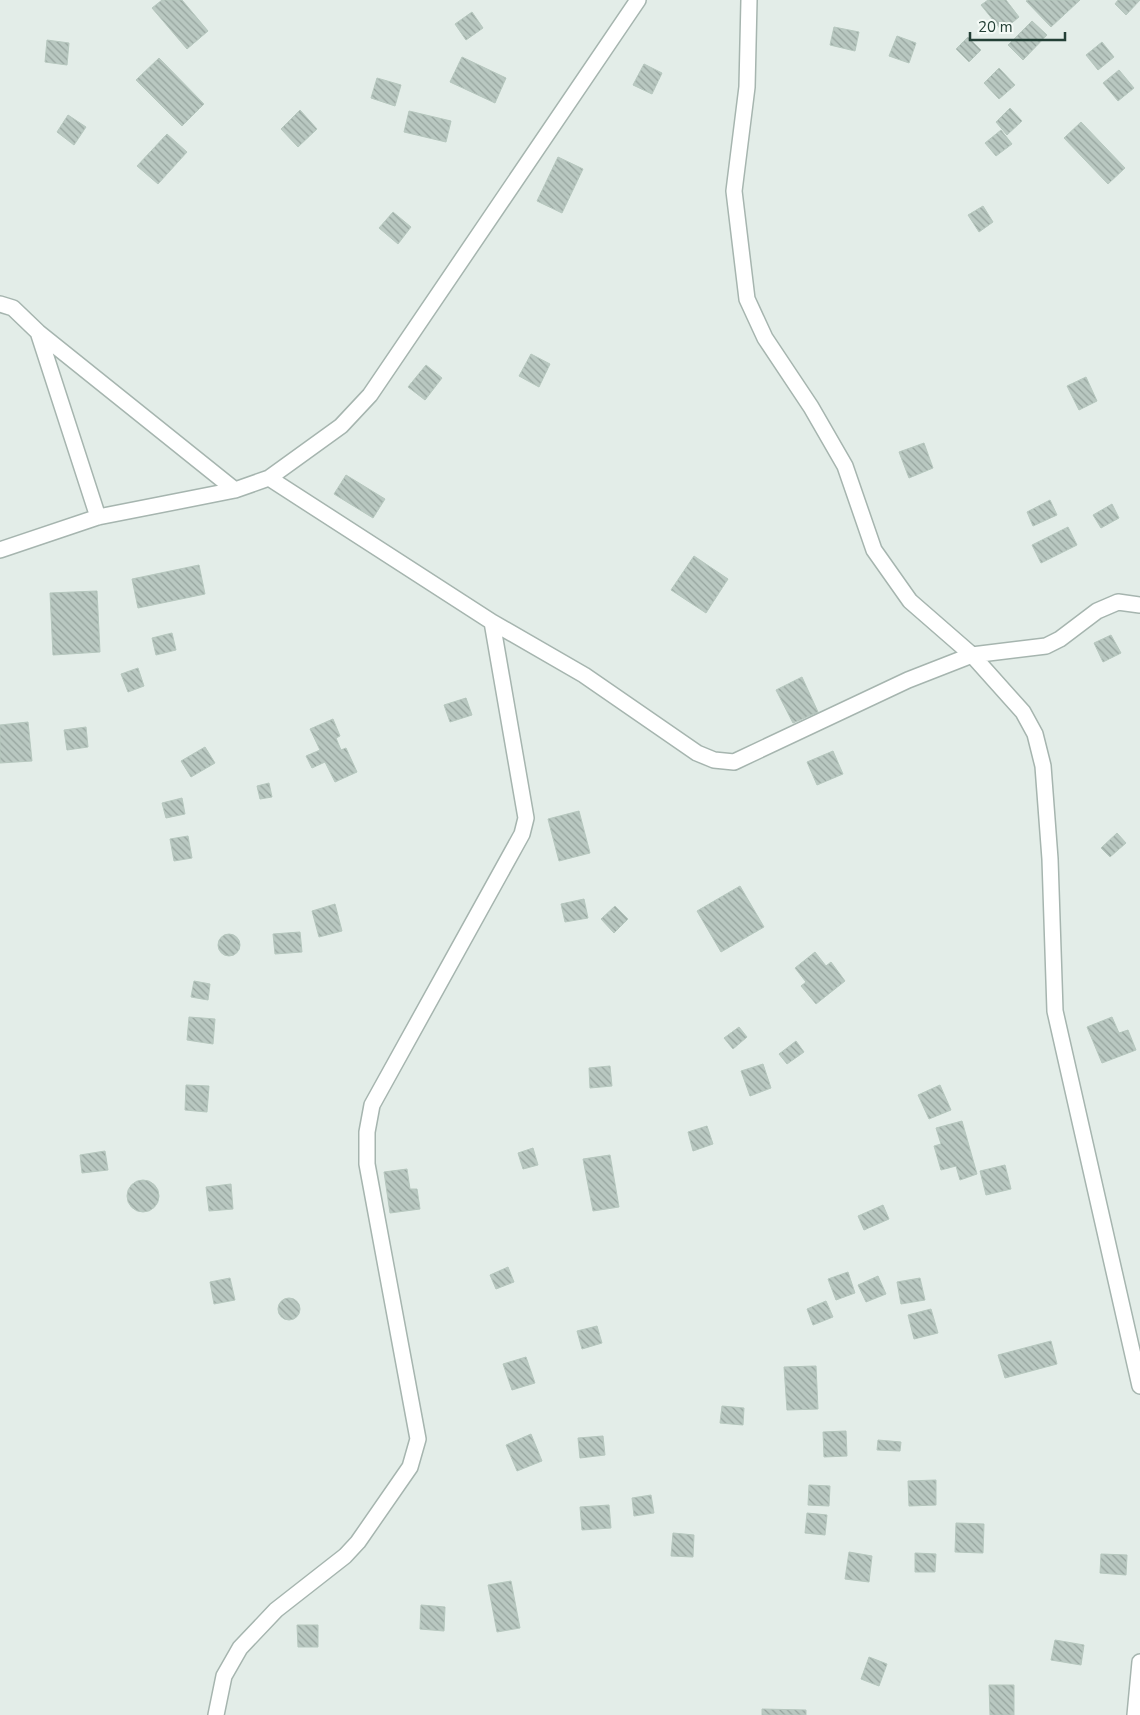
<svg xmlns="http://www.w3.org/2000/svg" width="1140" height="1715" font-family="'Nunito Sans',sans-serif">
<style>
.building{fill:url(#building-back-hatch);stroke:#b6c7be}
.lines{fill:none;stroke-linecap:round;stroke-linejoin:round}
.minor-casing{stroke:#a6b5af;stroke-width:18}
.minor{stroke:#fff;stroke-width:15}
</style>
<defs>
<pattern id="building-back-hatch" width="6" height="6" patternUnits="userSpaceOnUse" patternTransform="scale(1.25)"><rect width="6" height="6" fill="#b9c8c1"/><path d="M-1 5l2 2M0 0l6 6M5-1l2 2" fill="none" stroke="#96a49e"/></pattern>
</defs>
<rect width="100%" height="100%" fill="#e3ede8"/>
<path class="building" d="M 162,0 L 182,0 L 208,31 L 187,49 L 152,8 Z
M 988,0 L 1006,0 L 1019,17 L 1002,31 L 981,5 Z
M 1028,0 L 1080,0 L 1051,27 L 1026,1 Z
M 1118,0 L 1140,0 L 1126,15 L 1115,4 Z
M 472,12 L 483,28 L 466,40 L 455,24 Z
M 1032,21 L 1047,35 L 1023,60 L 1008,45 Z
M 834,27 L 859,32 L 855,51 L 830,45 Z
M 897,36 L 916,43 L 909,63 L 889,56 Z
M 968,37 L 981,50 L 969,62 L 956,49 Z
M 47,40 L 69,43 L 67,65 L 45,62 Z
M 1102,42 L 1114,57 L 1098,70 L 1086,55 Z
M 462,57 L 506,78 L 495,103 L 450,82 Z
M 159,58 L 204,104 L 182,126 L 136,80 Z
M 644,64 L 662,73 L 652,94 L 633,85 Z
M 999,68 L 1015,85 L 999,99 L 984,83 Z
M 1119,70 L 1134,88 L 1118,101 L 1103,83 Z
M 377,78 L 401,85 L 395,106 L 371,98 Z
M 1010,108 L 1022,121 L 1007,135 L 996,122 Z
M 300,110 L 317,129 L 298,147 L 281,129 Z
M 409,111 L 451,121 L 446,142 L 404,132 Z
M 68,115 L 86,127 L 74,145 L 57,132 Z
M 1081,122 L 1125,168 L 1108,184 L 1064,138 Z
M 1001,130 L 1012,144 L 996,156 L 985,143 Z
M 167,134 L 187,152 L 158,184 L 137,166 Z
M 558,157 L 583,169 L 562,213 L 537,201 Z
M 983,206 L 993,222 L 979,232 L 968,215 Z
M 393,212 L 411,227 L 398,244 L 379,228 Z
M 531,354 L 550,364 L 539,387 L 519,376 Z
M 426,365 L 442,378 L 425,400 L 408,387 Z
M 1086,377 L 1097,401 L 1079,410 L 1067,386 Z
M 924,443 L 933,468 L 909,478 L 899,452 Z
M 346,475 L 385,499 L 373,518 L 334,494 Z
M 1050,500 L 1057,515 L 1033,526 L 1027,512 Z
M 1112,504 L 1119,518 L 1101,528 L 1093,515 Z
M 1068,527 L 1077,545 L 1041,563 L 1032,545 Z
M 694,556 L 728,579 L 706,613 L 671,590 Z
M 199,565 L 205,594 L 138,608 L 132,579 Z
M 97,591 L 100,652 L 53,655 L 50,593 Z
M 172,633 L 176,650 L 156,655 L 152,638 Z
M 1111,635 L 1121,653 L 1103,662 L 1094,643 Z
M 138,668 L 144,686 L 128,692 L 121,674 Z
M 802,677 L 818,712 L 793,723 L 776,690 Z
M 466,698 L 472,715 L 450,722 L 444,705 Z
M 333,719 L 340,736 L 336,738 L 341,750 L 346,748 L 357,772 L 335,782 L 325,762 L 312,768 L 306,756 L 320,750 L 310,729 Z
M 28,722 L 32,761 L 0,763 L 0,725 Z
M 86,727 L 88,747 L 67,750 L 64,730 Z
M 205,747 L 215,763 L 191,777 L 181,761 Z
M 833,751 L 843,774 L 817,785 L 807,762 Z
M 269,783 L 272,797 L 260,799 L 257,786 Z
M 182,798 L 185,814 L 166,818 L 162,803 Z
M 579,811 L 590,853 L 559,861 L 548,819 Z
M 1117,833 L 1126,843 L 1110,857 L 1101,848 Z
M 188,836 L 192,858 L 174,861 L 170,839 Z
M 740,886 L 764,927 L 721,952 L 697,911 Z
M 584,899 L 588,918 L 565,922 L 561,904 Z
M 335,904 L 342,931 L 319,937 L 312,911 Z
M 615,906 L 628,919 L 614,933 L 601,919 Z
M 300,932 L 302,952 L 275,954 L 273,934 Z
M218 945a11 11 0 1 1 22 0a11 11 0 1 1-22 0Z
M 815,952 L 826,966 L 831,962 L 845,981 L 816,1004 L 801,986 L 806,982 L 795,968 Z
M 194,981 L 210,984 L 208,1000 L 191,997 Z
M 189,1017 L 215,1019 L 213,1044 L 187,1040 Z
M 1112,1017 L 1119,1033 L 1128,1030 L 1136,1050 L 1102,1063 L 1087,1027 Z
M 739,1027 L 747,1037 L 733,1049 L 724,1038 Z
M 796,1041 L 804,1052 L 787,1064 L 779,1054 Z
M 763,1064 L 771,1088 L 750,1096 L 741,1071 Z
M 610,1066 L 612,1086 L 590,1088 L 589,1068 Z
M 186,1085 L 209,1086 L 207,1112 L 185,1110 Z
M 940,1085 L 951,1110 L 929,1119 L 918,1095 Z
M 962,1121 L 977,1174 L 960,1180 L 956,1166 L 941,1170 L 934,1146 L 941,1144 L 936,1128 Z
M 707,1126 L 713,1144 L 693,1151 L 688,1132 Z
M 533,1148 L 538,1165 L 523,1169 L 518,1153 Z
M 105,1151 L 108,1170 L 82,1173 L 80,1155 Z
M 610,1155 L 619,1207 L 593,1211 L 583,1159 Z
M 1005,1165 L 1011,1189 L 986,1195 L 980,1171 Z
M 407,1169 L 410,1189 L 417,1189 L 420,1209 L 390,1213 L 384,1172 Z
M127 1196a16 16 0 1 1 32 0a16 16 0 1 1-32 0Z
M 231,1184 L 233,1209 L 209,1211 L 206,1187 Z
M 883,1205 L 889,1219 L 864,1230 L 858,1216 Z
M 508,1267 L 514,1282 L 496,1289 L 490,1275 Z
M 848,1272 L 855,1293 L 836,1300 L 828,1279 Z
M 878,1276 L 886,1294 L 866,1302 L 858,1285 Z
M 230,1278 L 235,1300 L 214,1304 L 210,1282 Z
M 920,1278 L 925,1300 L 901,1304 L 897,1282 Z
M278 1309a11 11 0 1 1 22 0a11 11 0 1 1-22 0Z
M 826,1301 L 833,1317 L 813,1325 L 807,1309 Z
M 931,1309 L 938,1333 L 914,1339 L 908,1315 Z
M 597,1326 L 602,1343 L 582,1349 L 577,1331 Z
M 1051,1341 L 1057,1364 L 1005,1378 L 998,1355 Z
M 526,1357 L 535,1383 L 512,1390 L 503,1364 Z
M 816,1366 L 818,1409 L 787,1410 L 784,1367 Z
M 722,1406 L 744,1408 L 743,1425 L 720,1423 Z
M 846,1431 L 847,1456 L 824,1457 L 823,1432 Z
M 531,1434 L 542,1461 L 517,1471 L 506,1445 Z
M 603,1436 L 605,1455 L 580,1458 L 578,1438 Z
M 878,1440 L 901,1442 L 900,1451 L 877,1450 Z
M 936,1480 L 936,1505 L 909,1506 L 908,1481 Z
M 809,1485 L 830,1486 L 829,1506 L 808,1505 Z
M 651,1495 L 654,1513 L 634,1516 L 632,1498 Z
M 609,1505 L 611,1528 L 582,1530 L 580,1507 Z
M 807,1513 L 827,1515 L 825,1535 L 805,1533 Z
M 956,1523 L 984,1524 L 983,1553 L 955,1552 Z
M 673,1533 L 694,1535 L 693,1557 L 671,1556 Z
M 849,1552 L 872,1556 L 869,1582 L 845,1579 Z
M 915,1553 L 936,1554 L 935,1572 L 915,1572 Z
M 1101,1554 L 1127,1555 L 1126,1575 L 1100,1573 Z
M 511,1581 L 520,1628 L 497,1632 L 488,1585 Z
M 421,1605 L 445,1607 L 444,1631 L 420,1629 Z
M 297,1625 L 318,1625 L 318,1647 L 298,1647 Z
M 1055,1640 L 1084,1645 L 1081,1665 L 1051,1660 Z
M 869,1657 L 887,1664 L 879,1686 L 861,1679 Z
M 989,1685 L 1014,1685 L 1014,1715 L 990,1715 Z
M 762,1709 L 806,1710 L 806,1715 L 762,1715 Z"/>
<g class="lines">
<g class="minor-casing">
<path id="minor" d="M 749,0 L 747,87 L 734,191 L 747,299 L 765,338 L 811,407 L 845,466 L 874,550 L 910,601 L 972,655 L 1023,712 L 1035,734 L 1043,766 L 1050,859 L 1055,1011 L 1140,1386
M 0,304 L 13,308 L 38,332 L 235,490
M 38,332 L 98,517
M 0,550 L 98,517 L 235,490 L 269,478 L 341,426 L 370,395 L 638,0
M 492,622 L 584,675 L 697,753 L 714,760 L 734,762 L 908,680 L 972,655 L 1046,646 L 1060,639 L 1097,611 L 1118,602 L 1140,605
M 216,1715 L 224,1676 L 240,1648 L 276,1610 L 345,1556 L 358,1542 L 410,1467 L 418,1439 L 367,1164 L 367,1132 L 372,1105 L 522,834 L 526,818 L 492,622 L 269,478
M 1135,1715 L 1140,1662"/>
</g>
<use href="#minor" class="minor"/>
</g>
<path d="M970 32v8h95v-8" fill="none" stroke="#233f35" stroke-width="2.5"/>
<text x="978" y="32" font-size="15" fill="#233f35" stroke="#f4faf6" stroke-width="4" paint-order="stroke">20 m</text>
</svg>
